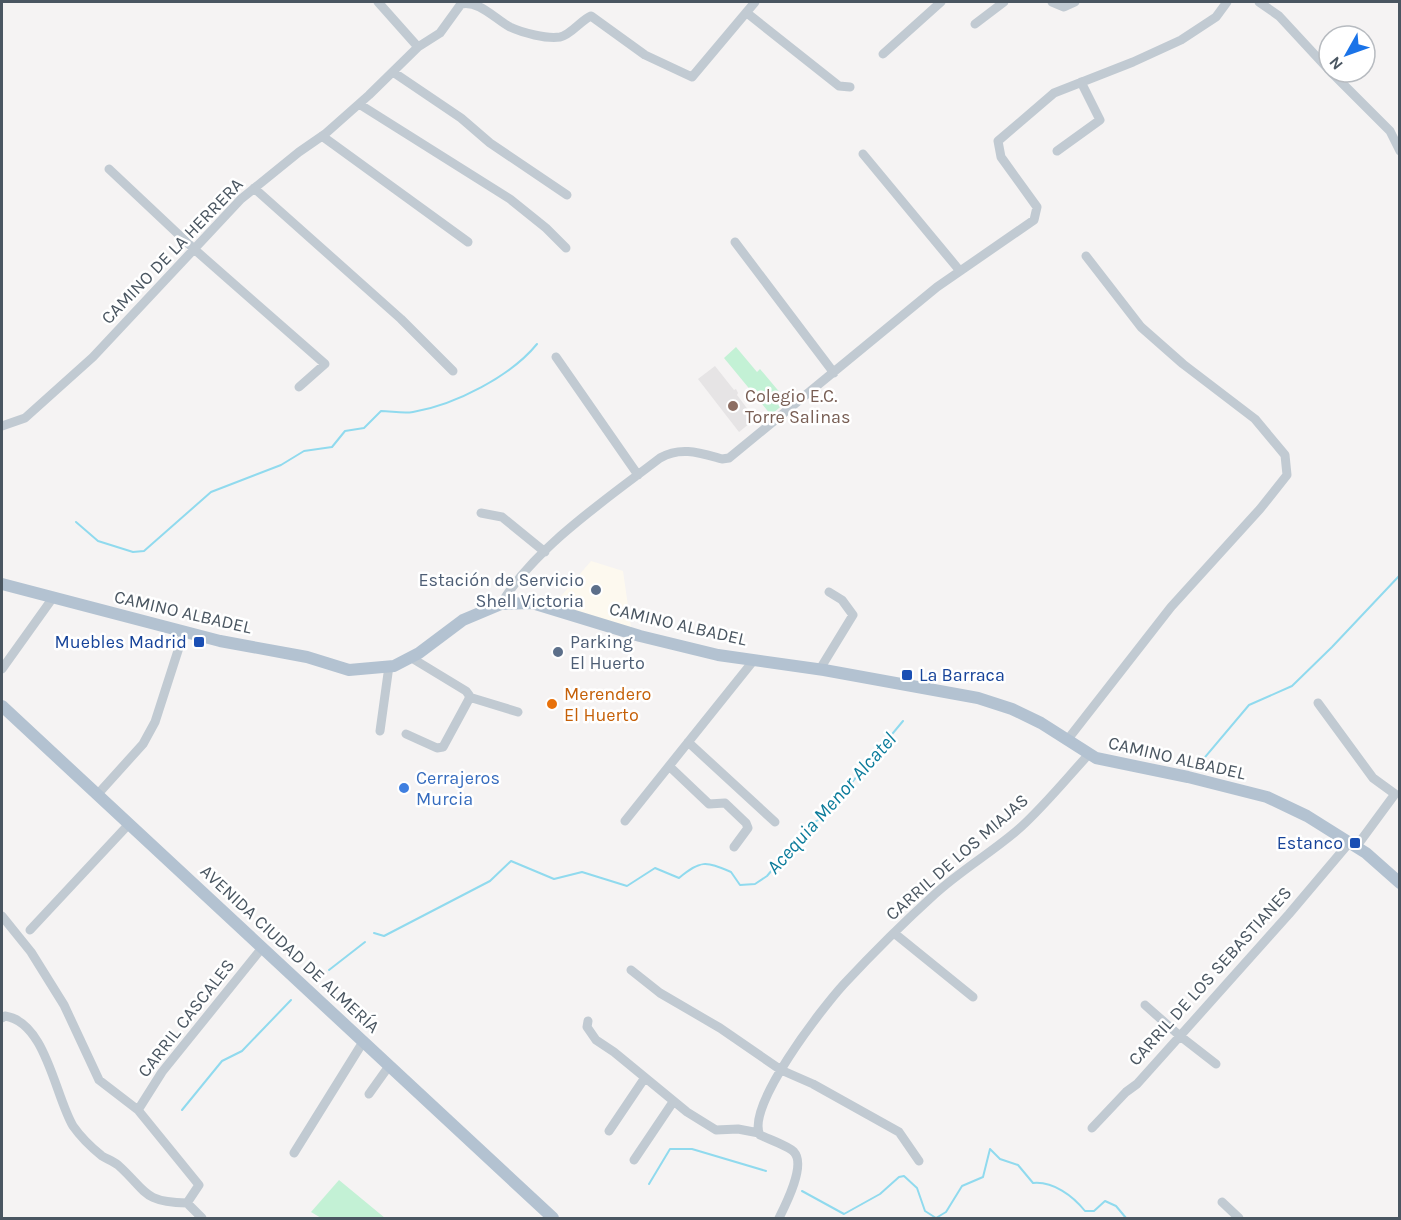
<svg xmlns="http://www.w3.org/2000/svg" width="1401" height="1220" font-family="Karla,sans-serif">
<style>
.commercial{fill:#fdf9ef}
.education{fill:#e6e4e5}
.green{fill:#c3f1d5}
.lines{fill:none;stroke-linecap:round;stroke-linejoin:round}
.stream{stroke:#90daee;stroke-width:2}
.minor{stroke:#c1cad2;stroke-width:9}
.major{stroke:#b3c2d1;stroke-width:12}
.education-dot{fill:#8d6e63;stroke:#fff;stroke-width:2}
.service-dot{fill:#5c6f8a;stroke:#fff;stroke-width:2}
.transit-dot{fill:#1a4fb4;stroke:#fff;stroke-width:2}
.food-dot{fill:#e8710a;stroke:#fff;stroke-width:2}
.shop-dot{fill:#3f7fe0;stroke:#fff;stroke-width:2}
.labels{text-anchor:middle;stroke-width:5;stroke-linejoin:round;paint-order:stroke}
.street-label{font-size:18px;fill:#4a5661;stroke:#fff}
.education-label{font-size:18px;fill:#785e54;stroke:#fff;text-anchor:start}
.service-label{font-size:18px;fill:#4e5e75;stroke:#fff;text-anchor:end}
.transit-label{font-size:18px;fill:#164399;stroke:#fff;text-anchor:end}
.food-label{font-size:18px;fill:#c56008;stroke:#fff;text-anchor:start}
.shop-label{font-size:18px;fill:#366cbe;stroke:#fff;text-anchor:start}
.water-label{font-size:20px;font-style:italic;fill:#0c7c9b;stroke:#fff}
</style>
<rect width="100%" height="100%" fill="#f5f3f3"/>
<path class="commercial" d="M 591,561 L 623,571 L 632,634 L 550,609 Z"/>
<path class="education" d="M 715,366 L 734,390 L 736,389 L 738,393 L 737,395 L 755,419 L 739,432 L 698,379 Z"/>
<path class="green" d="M 736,347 L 757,372 L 760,369 L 787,401 L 771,415 L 724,358 Z
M 339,1180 L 385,1218 L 321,1218 L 311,1212 Z"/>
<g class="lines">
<path class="stream" d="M 76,522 L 98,541 L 133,552 L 144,551 L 211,492 L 281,465 L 304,451 L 332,447 L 345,431 L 364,428 L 381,411 C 391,411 403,414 413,412 C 455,405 511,376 537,344
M 1195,769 L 1249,705 L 1292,686 L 1332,647 L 1400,575
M 374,933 L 384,936 L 490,881 L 511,861 L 554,879 L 582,872 L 627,886 L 655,868 L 679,878 C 701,860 705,861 731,872 L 740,885 L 755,884 L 767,876 L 810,825 L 823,817 L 903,721
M 329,970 L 365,942
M 182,1110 L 222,1061 L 242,1051 L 291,1000
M 649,1184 L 670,1149 L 692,1149 L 766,1171
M 802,1191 L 844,1214 L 880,1194 L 899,1177 L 904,1176 L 917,1188 L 925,1211 L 936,1218 L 946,1212 L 962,1186 L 983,1177 L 990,1149 L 1000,1159 L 1018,1165 L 1033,1183 C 1053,1181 1073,1196 1085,1211 L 1094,1211 L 1105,1201 L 1116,1206 L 1126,1218"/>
<path class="minor" d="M 378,2 L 418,47
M 1052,2 L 1064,7 L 1075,2
M 1259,2 L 1279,16 L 1329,70
M 747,13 L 839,86 L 850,87
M 975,24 L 1004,2
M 883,54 L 941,2
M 393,72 L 461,118 L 490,143 L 567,195
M 1331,72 L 1390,131 L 1400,151
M 359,104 L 510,199 L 546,228 L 566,248
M 322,136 L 468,242
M 1057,151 L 1100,120 L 1081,82
M 863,154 L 960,271
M 109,169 L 194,249 L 325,364 L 299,387
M 254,188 L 401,319 L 453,371
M 735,242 L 834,373
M 556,357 L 638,475
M 2,426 L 25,418 L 93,357 L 241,199 L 299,152 L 325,134 L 369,95 L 418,47 L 440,33 L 461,4 C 479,0 495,19 510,27 C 523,33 546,39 560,37 C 571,35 581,20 591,16 L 645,55 L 692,77 L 755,2
M 481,513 L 502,517 L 545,552
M 501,604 C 535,547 608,498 660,458 C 681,446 700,453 722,459 L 729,458 L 937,287 L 1034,220 L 1037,207 L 1001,157 L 998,141 L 1054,93 L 1133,62 L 1181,40 L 1216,17 L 1227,2
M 2,669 L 52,599
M 820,669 L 853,615 L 842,600 L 829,592
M 469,697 L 518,712
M 1318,703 L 1373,778 L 1395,794 L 1356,847
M 380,731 L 389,666
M 406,734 L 437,748 L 443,747 L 469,699 L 469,695 L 466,691 L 410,657
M 1068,739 L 1171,607 L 1260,509 L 1287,475 L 1285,455 L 1255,419 L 1183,364 L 1141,327 L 1086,256
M 688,742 L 775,822
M 669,766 L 709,804 L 725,803 L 746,823 L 748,828 L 734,847
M 97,795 L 143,744 L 155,722 L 184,632
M 625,821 L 754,660
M 2,916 L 31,952 L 64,1005 L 99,1080 L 138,1110 L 199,1185 L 187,1203 L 202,1218
M 30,930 L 129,824
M 894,933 L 973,997
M 631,970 L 660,993 L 720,1028 L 781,1070 L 813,1084 L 899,1132 L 919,1161
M 1145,1005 L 1180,1036 L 1216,1064
M 2,1018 L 5,1016 C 46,1022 55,1096 73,1126 C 80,1136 92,1148 102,1156 C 107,1159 113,1161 118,1165 C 147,1191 142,1202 187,1203
M 588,1021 L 587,1027 L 596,1040 L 614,1052 L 687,1112 L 716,1130 L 738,1129 L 759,1133
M 369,1094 L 389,1066
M 138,1110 L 162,1072 L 262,948
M 1092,1128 L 1126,1092 L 1137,1084 L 1180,1036 L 1289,914 L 1349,843
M 609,1131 L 644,1079
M 294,1153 L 363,1042
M 634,1160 L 673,1102
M 1222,1202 L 1239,1218
M 779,1218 C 786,1204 806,1165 794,1152 C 789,1146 768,1139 760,1135 C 745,1107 823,1007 844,984 C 873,953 903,923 935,894 C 961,870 994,851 1021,827 C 1045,805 1067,778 1089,754"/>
<path class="major" d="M 2,584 L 220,641 L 307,657 L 349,670 L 394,666 L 419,653 L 463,620 L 501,604 L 532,603 L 640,636 L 718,655 L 824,670 L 978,698 L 1012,709 L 1041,723 L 1096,758 L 1188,777 L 1267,797 L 1307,816 L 1366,853 L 1400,883
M 2,706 L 553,1218"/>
</g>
<circle class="education-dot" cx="733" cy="406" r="6"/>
<g class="service-dot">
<circle cx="596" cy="590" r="6"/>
<circle cx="558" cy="652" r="6"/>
</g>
<g class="transit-dot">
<rect x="193" y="636" width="12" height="12" rx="3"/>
<rect x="901" y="669" width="12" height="12" rx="3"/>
<rect x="1349" y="837" width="12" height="12" rx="3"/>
</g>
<circle class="food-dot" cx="552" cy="704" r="6"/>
<circle class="shop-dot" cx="404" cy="788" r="6"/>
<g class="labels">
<g class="street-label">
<text transform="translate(172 251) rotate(-46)" y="6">CAMINO DE LA HERRERA</text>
<text transform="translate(183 612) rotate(13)" y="6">CAMINO ALBADEL</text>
<text transform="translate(678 624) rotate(13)" y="6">CAMINO ALBADEL</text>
<text transform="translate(1177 758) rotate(13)" y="6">CAMINO ALBADEL</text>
<text transform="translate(957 857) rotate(-41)" y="6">CARRIL DE LOS MIAJAS</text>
<text transform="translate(290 949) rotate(43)" y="6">AVENIDA CIUDAD DE ALMERÍA</text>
<text transform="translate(1210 976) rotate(-48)" y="6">CARRIL DE LOS SEBASTIANES</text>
<text transform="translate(186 1018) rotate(-52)" y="6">CARRIL CASCALES</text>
</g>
<g class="education-label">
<text x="745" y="402">Colegio E.C.<tspan x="745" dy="21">Torre Salinas</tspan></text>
</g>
<g class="service-label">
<text x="584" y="586">Estación de Servicio<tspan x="584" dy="21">Shell Victoria</tspan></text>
<text x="570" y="648" text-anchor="start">Parking<tspan x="570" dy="21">El Huerto</tspan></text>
</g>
<g class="transit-label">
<text x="187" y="648">Muebles Madrid</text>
<text x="919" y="681" text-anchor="start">La Barraca</text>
<text x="1343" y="849">Estanco</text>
</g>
<g class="food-label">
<text x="564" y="700">Merendero<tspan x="564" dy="21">El Huerto</tspan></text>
</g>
<g class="shop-label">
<text x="416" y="784">Cerrajeros<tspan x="416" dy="21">Murcia</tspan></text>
</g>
<g class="water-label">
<text transform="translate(831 803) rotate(-48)" y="7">Acequia Menor Alcatel</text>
</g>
</g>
<rect width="1401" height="1220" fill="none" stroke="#4a5661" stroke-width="6"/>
<g transform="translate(1347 54) rotate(230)"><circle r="28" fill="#ffffff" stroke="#b7bbc0" stroke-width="1.5"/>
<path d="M0-4.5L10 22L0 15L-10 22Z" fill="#1a73e8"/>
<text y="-9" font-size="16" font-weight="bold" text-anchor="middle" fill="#4a5661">N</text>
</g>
</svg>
